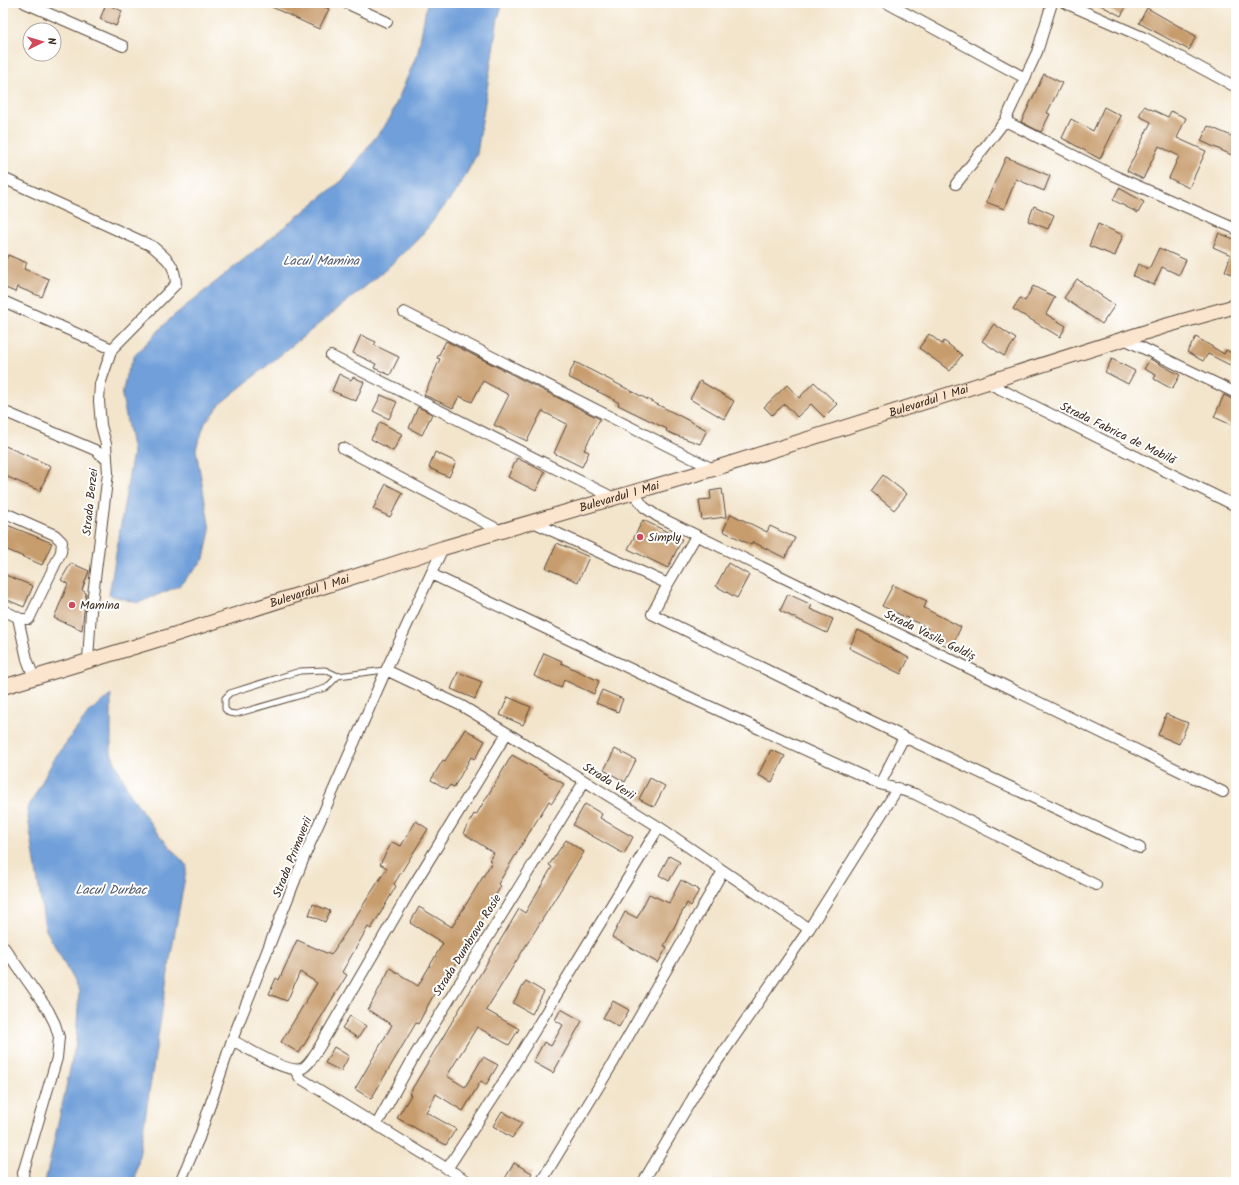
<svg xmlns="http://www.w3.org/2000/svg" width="1239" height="1185" font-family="Kalam,sans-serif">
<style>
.water{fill:#709fd9;stroke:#56647c}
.building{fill:#c89d6e}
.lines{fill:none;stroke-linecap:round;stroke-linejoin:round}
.service-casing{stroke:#574638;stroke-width:7}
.minor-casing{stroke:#574638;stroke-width:12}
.secondary-casing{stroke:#574638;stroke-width:16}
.service{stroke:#fff;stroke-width:5}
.minor{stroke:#fff;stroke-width:10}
.secondary{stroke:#fbe5cf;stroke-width:14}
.poi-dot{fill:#d1495b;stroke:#fff;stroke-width:1.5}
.labels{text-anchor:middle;stroke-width:4;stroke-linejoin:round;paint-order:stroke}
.street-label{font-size:12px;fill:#3b2a1e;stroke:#fff}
.poi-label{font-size:12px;fill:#3b2a1e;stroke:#fff;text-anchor:start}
.water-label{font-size:13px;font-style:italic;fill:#505969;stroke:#fff}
</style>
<rect width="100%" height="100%" fill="#fff"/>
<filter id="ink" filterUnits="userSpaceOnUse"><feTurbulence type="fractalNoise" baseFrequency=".025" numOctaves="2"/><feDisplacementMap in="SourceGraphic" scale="8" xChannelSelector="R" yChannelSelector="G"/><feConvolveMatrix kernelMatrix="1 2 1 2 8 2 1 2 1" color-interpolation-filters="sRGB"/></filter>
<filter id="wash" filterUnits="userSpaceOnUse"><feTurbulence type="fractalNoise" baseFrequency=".012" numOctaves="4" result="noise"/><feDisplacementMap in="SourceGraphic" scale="16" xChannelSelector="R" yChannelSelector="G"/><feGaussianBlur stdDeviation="0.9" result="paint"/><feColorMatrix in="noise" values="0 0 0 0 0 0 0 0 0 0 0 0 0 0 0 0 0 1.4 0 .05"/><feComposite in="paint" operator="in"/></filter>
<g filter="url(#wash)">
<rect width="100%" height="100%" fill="#f3e5cc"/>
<path class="water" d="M 427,3 L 503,3 L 498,18 L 477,154 L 458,189 L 420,237 L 382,273 L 221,403 L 205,423 L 196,449 L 210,530 L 204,559 L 179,586 L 138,603 L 109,595 L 133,452 L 122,396 L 126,375 L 135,355 L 172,317 L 344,179 L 390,118 L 418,52 Z
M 111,695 L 111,753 L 129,792 L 155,830 L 187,866 L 171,954 L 135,1182 L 45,1182 L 76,1042 L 79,991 L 45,928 L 27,810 L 54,759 L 90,711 Z"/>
<g id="blocks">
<path class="building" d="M 263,3 L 316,3 L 329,9 L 319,29 Z
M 1096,3 L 1128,3 L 1121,16 Z
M 106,4 L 122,11 L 116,26 L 100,19 Z
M 1147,8 L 1196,36 L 1189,50 L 1139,23 Z
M 1044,74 L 1062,83 L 1047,113 L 1050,114 L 1041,132 L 1021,122 Z
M 1144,106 L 1168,117 L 1171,111 L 1186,118 L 1177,138 L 1206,151 L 1189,188 L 1169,178 L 1179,156 L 1159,146 L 1143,179 L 1127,171 L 1151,122 L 1139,116 Z
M 1104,107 L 1121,116 L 1100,159 L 1062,138 L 1071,119 L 1093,131 Z
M 1208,126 L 1236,138 L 1236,157 L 1201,141 Z
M 1006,157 L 1050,176 L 1044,191 L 1016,179 L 1004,209 L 986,202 Z
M 1119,188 L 1144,202 L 1138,213 L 1113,200 Z
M 1034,206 L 1054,215 L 1048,229 L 1028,221 Z
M 1098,224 L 1123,235 L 1115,256 L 1089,246 Z
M 1219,233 L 1236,240 L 1236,276 L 1225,271 L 1231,255 L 1213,247 Z
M 1159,248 L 1186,260 L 1179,275 L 1162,267 L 1154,285 L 1133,276 L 1138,264 L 1149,269 Z
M 8,255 L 27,263 L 24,269 L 49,279 L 42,297 L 17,287 L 15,292 L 3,287 L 3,266 Z
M 1077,279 L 1115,305 L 1102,324 L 1064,298 Z
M 1033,286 L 1055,297 L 1046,314 L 1066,326 L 1060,337 L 1013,309 L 1020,298 L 1025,301 Z
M 994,324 L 1016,339 L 1004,356 L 982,341 Z
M 929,334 L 942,344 L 944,341 L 962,355 L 950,371 L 919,348 Z
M 361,335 L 376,342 L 374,345 L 399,357 L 390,375 L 374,368 L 376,364 L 353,353 Z
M 1196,337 L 1224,354 L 1226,350 L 1236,355 L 1236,368 L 1208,354 L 1203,361 L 1187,352 Z
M 446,341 L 600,419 L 584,450 L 589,452 L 582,467 L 554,453 L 567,424 L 542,411 L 527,441 L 494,425 L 509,395 L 483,381 L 472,402 L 459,396 L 453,408 L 424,395 L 440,359 L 437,358 Z
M 1112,359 L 1135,371 L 1128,384 L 1105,372 Z
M 1150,359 L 1180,375 L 1172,389 L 1154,379 L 1156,375 L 1144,369 Z
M 575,362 L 707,430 L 700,444 L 675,435 L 666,431 L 667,429 L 618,405 L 619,403 L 611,398 L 568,377 Z
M 339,374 L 351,380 L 353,377 L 364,382 L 356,401 L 332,391 Z
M 700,381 L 734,401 L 724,419 L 690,399 Z
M 814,382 L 837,404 L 824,417 L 811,404 L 797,417 L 785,404 L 772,415 L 764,407 L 787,385 L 799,398 Z
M 381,395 L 397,402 L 389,419 L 373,411 Z
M 1224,395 L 1236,401 L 1236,427 L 1214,417 Z
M 418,407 L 432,414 L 422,435 L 409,428 Z
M 380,422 L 402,434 L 393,451 L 371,439 Z
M 3,445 L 51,466 L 40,491 L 3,475 Z
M 435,452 L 456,462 L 449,477 L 429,468 Z
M 517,458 L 545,472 L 536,491 L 508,477 Z
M 883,475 L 907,494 L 894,510 L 871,491 Z
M 386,484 L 403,493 L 390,517 L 373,509 Z
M 722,489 L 726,517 L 702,520 L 699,500 L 711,499 L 710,491 Z
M 731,514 L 767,532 L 770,526 L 795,538 L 785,558 L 753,542 L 751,545 L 723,531 Z
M 643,520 L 682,539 L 668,568 L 628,549 Z
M 7,525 L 52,543 L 42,565 L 3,548 L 3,535 Z
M 557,543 L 589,557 L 578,582 L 546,568 Z
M 71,563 L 89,571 L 82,590 L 86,593 L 82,630 L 54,618 L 68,584 L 61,580 Z
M 728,563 L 749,575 L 737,598 L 716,586 Z
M 3,574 L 33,586 L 24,607 L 3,598 Z
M 893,585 L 927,601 L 924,608 L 961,627 L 951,648 L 925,635 L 928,628 L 882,606 Z
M 788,594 L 812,605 L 810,609 L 833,619 L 827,633 L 780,611 Z
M 858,630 L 874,638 L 873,639 L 909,658 L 901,674 L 849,648 Z
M 544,653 L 562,661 L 561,663 L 599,681 L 594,694 L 564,680 L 561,688 L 534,676 Z
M 458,672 L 482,682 L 475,699 L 451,689 Z
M 602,690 L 623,699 L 618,712 L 596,703 Z
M 508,697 L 531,707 L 523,725 L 500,715 Z
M 1166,714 L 1188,723 L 1179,744 L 1158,735 Z
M 465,729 L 485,741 L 475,759 L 471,757 L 454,787 L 450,785 L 447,789 L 431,780 L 443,760 L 445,761 Z
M 615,749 L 636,760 L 625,782 L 604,770 Z
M 771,750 L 785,756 L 772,782 L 758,775 Z
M 512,755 L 564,784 L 552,803 L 549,801 L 521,846 L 498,884 L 501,886 L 464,950 L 442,987 L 439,985 L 418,1024 L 416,1023 L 371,1099 L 355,1089 L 392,1025 L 368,1010 L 390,968 L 418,986 L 443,943 L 410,923 L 419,907 L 452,927 L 492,862 L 489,860 L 494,853 L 463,833 L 474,814 L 476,815 Z
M 650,778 L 665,786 L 654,807 L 639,799 Z
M 585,804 L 602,814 L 600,818 L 633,837 L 624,854 L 573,825 Z
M 416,821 L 428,829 L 394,884 L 396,886 L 380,914 L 371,929 L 368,927 L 342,972 L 347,975 L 299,1053 L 281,1042 L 317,983 L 300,972 L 287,1001 L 269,994 L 276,978 L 279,980 L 297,940 L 331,955 L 387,868 L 380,864 L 392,842 L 401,846 Z
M 566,840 L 584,852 L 486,1010 L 519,1029 L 509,1045 L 477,1027 L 447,1076 L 465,1087 L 483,1057 L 498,1065 L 486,1085 L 481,1081 L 463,1111 L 436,1094 L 426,1112 L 456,1129 L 446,1145 L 397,1118 L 411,1095 L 409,1094 L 519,909 L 525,913 L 552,867 L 549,865 Z
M 669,856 L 680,862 L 669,881 L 659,875 Z
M 681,880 L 699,890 L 691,906 L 687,903 L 664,946 L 667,947 L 658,963 L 612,937 L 625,912 L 637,918 L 649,894 L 669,903 Z
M 313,904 L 330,911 L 325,922 L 309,915 Z
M 526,981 L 544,992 L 532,1014 L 513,1003 Z
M 613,1001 L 629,1010 L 619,1027 L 603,1018 Z
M 561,1009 L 582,1021 L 553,1073 L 533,1062 L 544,1042 L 551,1046 L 563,1025 L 555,1020 Z
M 350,1016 L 366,1026 L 358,1038 L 342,1028 Z
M 334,1047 L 349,1056 L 341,1071 L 325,1063 Z
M 502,1111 L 522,1123 L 512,1138 L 493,1126 Z
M 514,1163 L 532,1173 L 527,1182 L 503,1182 Z"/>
</g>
</g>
<g filter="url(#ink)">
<use href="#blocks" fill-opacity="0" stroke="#574638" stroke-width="1"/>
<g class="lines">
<g class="service-casing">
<path id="service" d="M 338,676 L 326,688 L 236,714 L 229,713 L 225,709 L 225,698 L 230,693 L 300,671 L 325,670 L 338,676 L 385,670"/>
</g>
<g class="minor-casing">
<path id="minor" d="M 25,3 L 123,46
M 346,3 L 387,22
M 887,3 L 1025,78
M 1065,3 L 1145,38 L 1236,87
M 1005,121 L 1113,175 L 1236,229
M 3,178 L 152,246 C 167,259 175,263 176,284 L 112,349 L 100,384 L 99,401 L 101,425 L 106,444 L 108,473 L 91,611 L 88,661
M 956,184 L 1005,121 L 1037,52 L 1052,3
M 3,301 L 112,349
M 404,312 L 713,469
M 1124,339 L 1236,393
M 331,356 L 614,498
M 988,383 L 1236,506
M 3,411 L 95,450 L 106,459
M 343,448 L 501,531
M 633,492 L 644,507 L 657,516 L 1223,792
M 3,512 L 55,535 L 62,542 L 61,552 L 29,619 L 21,619 L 3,610
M 533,522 L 668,584 L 652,614 L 904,737 L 1140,848
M 431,574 L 698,701 L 880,784 L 915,794 L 1096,885
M 668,584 L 696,536
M 18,618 L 27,659 L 34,678
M 386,670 L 462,706 L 507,733 L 659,827 L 809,929
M 880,784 L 904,737
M 3,946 L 48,1010 L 55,1024 L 59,1037 L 57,1058 L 23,1173 L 24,1182
M 232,1040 C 246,1047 289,1076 303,1068 C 311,1063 315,1053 320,1046 L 410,891 L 507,733
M 295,1070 L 300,1078 L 469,1182
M 377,1124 L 415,1055 L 584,782
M 447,1169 L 496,1094 L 659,827
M 180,1182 L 199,1138 L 232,1040 L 305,855 L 386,670 L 443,548
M 541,1182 L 613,1063 L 723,871
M 643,1182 L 698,1089 L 809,929 L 898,788"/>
</g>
<g class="secondary-casing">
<g id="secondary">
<path id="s1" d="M 3,687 L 173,635 L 443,548 L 713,469 L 1165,326 L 1236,306"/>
</g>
</g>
<use href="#service" class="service"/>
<use href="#minor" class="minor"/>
<use href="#secondary" class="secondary"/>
</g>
</g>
<g class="poi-dot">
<circle cx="640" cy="537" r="4"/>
<circle cx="72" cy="605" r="4"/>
</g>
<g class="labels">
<g class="street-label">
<text dy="4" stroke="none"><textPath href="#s1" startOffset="969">Bulevardul 1 Mai</textPath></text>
<text transform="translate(1118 433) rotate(26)" y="4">Strada Fabrica de Mobilă</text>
<text dy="4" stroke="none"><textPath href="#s1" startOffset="645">Bulevardul 1 Mai</textPath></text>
<text transform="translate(90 502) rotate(-84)" y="4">Strada Berzei</text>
<text dy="4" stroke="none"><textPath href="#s1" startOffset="321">Bulevardul 1 Mai</textPath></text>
<text transform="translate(930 635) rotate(26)" y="4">Strada Vasile Goldiș</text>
<text transform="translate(609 781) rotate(32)" y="4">Strada Verii</text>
<text transform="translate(292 857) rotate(-68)" y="4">Strada Primaverii</text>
<text transform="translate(467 945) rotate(-58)" y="4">Strada Dumbrava Rosie</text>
</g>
<g class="poi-label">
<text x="648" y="541">Simply</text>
<text x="80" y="609">Mamina</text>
</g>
<g class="water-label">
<text x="321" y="265">Lacul Mamina</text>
<text x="111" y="894">Lacul Durbac</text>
</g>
</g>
<rect width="1239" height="1185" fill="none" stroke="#fff" stroke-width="16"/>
<g transform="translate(42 42) rotate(85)"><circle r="19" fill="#ffffff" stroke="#b1aaa5"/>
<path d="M0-3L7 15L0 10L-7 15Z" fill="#d1495b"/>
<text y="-6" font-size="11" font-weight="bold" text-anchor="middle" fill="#3b2a1e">N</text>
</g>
</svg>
